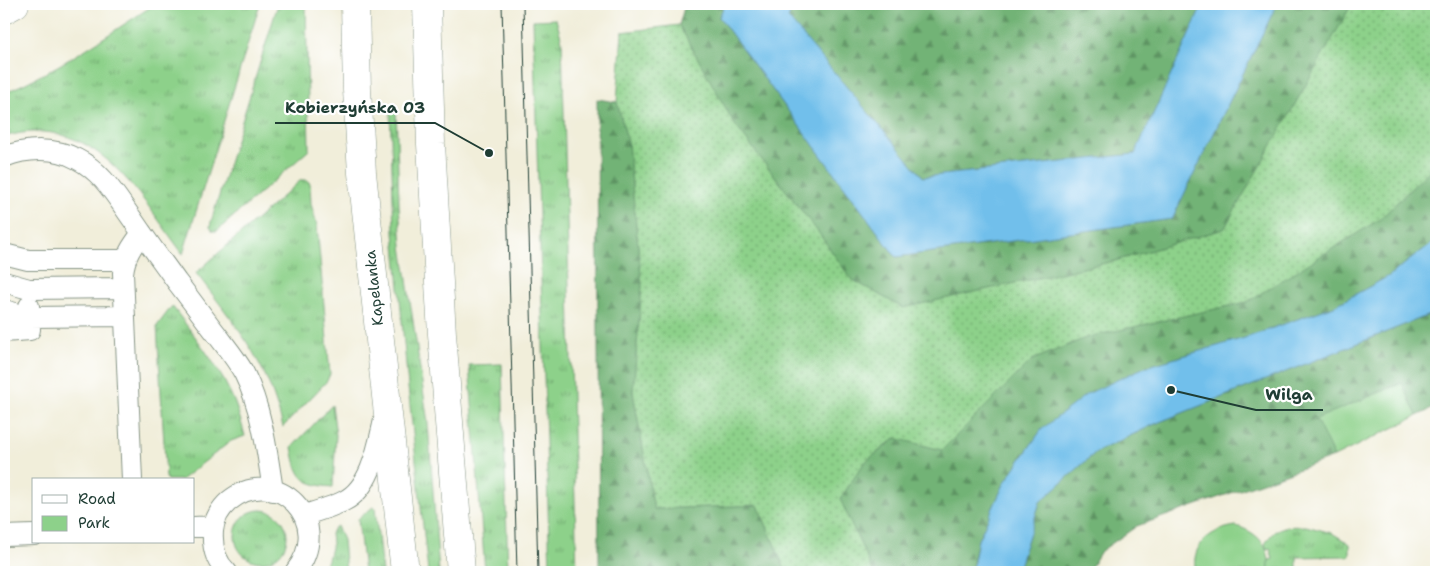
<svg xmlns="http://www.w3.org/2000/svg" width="1440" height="576" font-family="'Shantell Sans',sans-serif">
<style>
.grass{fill:url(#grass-tufts);stroke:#56875f}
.forest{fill:url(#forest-firs);stroke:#487855}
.park{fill:#8dd18a;stroke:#56875f}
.garden{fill:url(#garden-dots);stroke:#56875f}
.water{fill:#71bfeb;stroke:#487e90}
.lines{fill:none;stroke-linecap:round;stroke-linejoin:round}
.service-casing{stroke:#889687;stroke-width:22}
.tertiary-casing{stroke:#889687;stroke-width:29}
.secondary-casing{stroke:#889687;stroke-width:29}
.service{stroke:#fff;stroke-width:20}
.tertiary{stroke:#fff;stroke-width:28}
.secondary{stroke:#fff;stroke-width:28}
.tram{stroke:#1f3d34;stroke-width:1}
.labels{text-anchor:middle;stroke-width:4.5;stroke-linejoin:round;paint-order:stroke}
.street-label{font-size:15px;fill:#1f3d34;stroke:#fff}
.leader{fill:none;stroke:#1f3d34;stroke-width:2}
.callout-dot{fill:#1f3d34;stroke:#fff;stroke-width:2}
.callout-label{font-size:16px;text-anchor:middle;font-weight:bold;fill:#1f3d34;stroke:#fff;stroke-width:4.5;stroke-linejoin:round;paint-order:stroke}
</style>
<defs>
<pattern id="grass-tufts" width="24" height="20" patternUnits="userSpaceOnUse" patternTransform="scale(1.25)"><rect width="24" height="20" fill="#8dd18a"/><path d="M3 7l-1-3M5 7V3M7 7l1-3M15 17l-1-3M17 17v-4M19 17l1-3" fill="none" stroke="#73ab72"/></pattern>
<pattern id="forest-firs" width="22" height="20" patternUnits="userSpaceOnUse" patternTransform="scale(1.25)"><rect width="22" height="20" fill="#72b376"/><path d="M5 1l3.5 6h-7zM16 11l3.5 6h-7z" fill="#5d9362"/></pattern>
<pattern id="garden-dots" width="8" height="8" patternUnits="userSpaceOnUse" patternTransform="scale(1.25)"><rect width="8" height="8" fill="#8dd18a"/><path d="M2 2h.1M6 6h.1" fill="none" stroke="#73ab72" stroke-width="1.8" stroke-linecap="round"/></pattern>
</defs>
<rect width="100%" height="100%" fill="#fff"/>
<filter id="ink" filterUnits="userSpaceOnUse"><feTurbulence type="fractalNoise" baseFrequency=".02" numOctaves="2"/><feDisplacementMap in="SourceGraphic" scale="10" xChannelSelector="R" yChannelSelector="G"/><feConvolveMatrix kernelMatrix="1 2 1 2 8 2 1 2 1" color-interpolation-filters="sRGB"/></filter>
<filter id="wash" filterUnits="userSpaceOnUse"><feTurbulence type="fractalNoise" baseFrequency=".0096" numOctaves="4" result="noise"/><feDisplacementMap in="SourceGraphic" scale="20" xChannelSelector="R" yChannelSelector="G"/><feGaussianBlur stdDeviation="1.12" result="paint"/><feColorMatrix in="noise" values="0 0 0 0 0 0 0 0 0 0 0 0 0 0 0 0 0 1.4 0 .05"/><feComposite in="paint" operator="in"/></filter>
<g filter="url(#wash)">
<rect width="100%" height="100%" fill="#f1eeda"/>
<path class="grass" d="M 155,4 L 260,4 L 183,254 C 138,194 94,110 4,137 L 4,93 C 58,70 106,36 155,4 Z
M 278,4 L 306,4 L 309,150 L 217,231 L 213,231 L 210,227 L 211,222 Z
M 556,19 L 562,41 L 577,572 L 550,572 L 533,20 Z
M 390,106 L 396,106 L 399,205 L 402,246 L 428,423 L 439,572 L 428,572 L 408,387 L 394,233 Z
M 301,180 L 306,180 L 310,183 L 311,204 L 317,225 L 330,374 L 327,381 L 283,427 C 277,405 271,385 260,365 C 243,332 218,302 196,273 Z
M 172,306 C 193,334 215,361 230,392 C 237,406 241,421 245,436 L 231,441 L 181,480 L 167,480 L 166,477 L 157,326 Z
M 502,364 L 508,572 L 485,572 L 469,365 Z
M 332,405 L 336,435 L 333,487 C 302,485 297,477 292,447 Z
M 373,507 L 375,508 L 382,572 L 364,572 L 358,519 Z
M235 536a26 26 0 1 1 52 0a26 26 0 1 1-52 0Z
M 337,526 L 343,540 L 346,572 L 322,572 L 328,560 L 332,543 L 331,534 L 333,529 Z
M 1306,526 L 1332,533 L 1350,544 L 1350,556 L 1297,557 L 1297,572 L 1268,572 L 1269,560 L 1273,559 L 1270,548 L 1267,549 L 1265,544 C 1277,524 1284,527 1306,526 Z"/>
<path class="forest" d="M 685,4 L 725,4 L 719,17 L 896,257 L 1172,219 L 1277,4 L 1352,4 L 1224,229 L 1115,261 L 903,308 L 851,279 L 818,232 L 735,125 L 679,25 Z
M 794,4 L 1203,4 L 1135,154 L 923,177 L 787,18 Z
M 597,99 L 617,102 L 628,143 L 642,286 L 633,392 L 654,509 L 758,505 L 786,572 L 599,572 Z
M 1436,164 L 1436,240 L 1389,276 L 1334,306 L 1248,337 L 1145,367 L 1088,394 L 1042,429 L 1005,482 L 978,540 L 971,572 L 873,572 L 840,499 L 864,463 L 896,438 L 942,450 L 1032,360 L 1088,337 L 1247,302 L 1380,219 Z
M 1436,309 L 1436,407 L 1417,416 L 1401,383 L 1317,419 L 1334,457 L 1137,526 L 1101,551 L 1088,572 L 1017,572 L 1040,502 L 1096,452 L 1157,423 L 1429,315 Z"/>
<path class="park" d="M 1402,383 L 1417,416 L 1334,457 L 1316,419 Z
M 1236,526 C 1258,532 1273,548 1268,572 L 1196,572 C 1189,545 1212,529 1236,526 Z"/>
<path class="garden" d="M 1352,4 L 1436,4 L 1436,164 L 1380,219 L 1247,302 L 1088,337 L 1032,360 L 942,450 L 895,438 L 864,463 L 840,499 L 873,572 L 786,572 L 758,505 L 654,509 L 633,392 L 642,286 L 628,143 L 617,102 L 622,32 L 679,25 L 735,125 L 818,232 L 851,279 L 903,308 L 1115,261 L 1224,229 Z"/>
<path class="water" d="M 725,4 L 794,4 L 788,18 L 923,177 L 1135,154 L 1203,4 L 1277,4 L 1172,219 L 896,257 L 719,17 Z
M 1436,240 L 1436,309 L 1429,315 L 1157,423 L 1096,452 L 1040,502 L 1017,572 L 972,572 L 978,540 L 1005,482 L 1042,429 L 1087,394 L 1145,367 L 1248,337 L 1334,306 L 1389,276 Z"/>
</g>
<g filter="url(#ink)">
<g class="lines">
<g class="service-casing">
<path id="service" d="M 4,157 C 26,148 56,147 77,159 C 103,172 117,198 133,220 C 147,241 162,261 177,282 C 191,300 204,318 218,336 C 227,348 237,360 244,373 C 262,409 267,451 273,491
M 4,254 L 28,260 L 125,260
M 4,282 L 29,289 L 123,288
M 4,310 L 30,317 L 125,316
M 4,332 L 30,330 L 29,306
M 132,480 L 123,273 C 125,256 132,246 142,233
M 304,515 C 318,511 332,507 344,501 C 371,488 378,446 384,420
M 194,527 L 213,526
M 4,536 L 34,535
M 227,572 C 215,561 212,546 213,531 C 214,519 221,508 229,501 C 276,462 336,522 295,572"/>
</g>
<g class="tertiary-casing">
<path id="tertiary" d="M 4,10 L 15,4"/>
</g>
<g class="secondary-casing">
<path id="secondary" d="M 355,4 L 357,90 L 362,173 L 405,572
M 427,4 L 431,144 L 442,334 L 461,572"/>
</g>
<use href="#service" class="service"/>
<use href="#tertiary" class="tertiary"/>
<use href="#secondary" class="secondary"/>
<path class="tram" d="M 502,4 L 517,572
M 523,4 L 538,572"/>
</g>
</g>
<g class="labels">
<g class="street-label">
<text transform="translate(374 288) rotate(-96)" y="5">Kapelanka</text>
</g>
</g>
<path class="leader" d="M489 153L435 123H275M1171 390L1256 410H1323"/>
<g class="callout-dot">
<circle cx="489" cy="153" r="5"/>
<circle cx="1171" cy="390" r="5"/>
</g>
<g class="callout-label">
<text x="355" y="113">Kobierzyńska 03</text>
<text x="1289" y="400">Wilga</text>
</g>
<rect width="1440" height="576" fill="none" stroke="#fff" stroke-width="20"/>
<rect x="32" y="478" width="162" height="65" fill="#ffffff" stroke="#a5b1ae"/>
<rect x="42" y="495" width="25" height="8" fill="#ffffff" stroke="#a5b1ae"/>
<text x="78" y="504" font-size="15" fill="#1f3d34">Road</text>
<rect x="42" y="516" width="25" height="15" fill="#8dd18a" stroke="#a5b1ae"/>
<text x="78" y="528" font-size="15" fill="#1f3d34">Park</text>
</svg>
